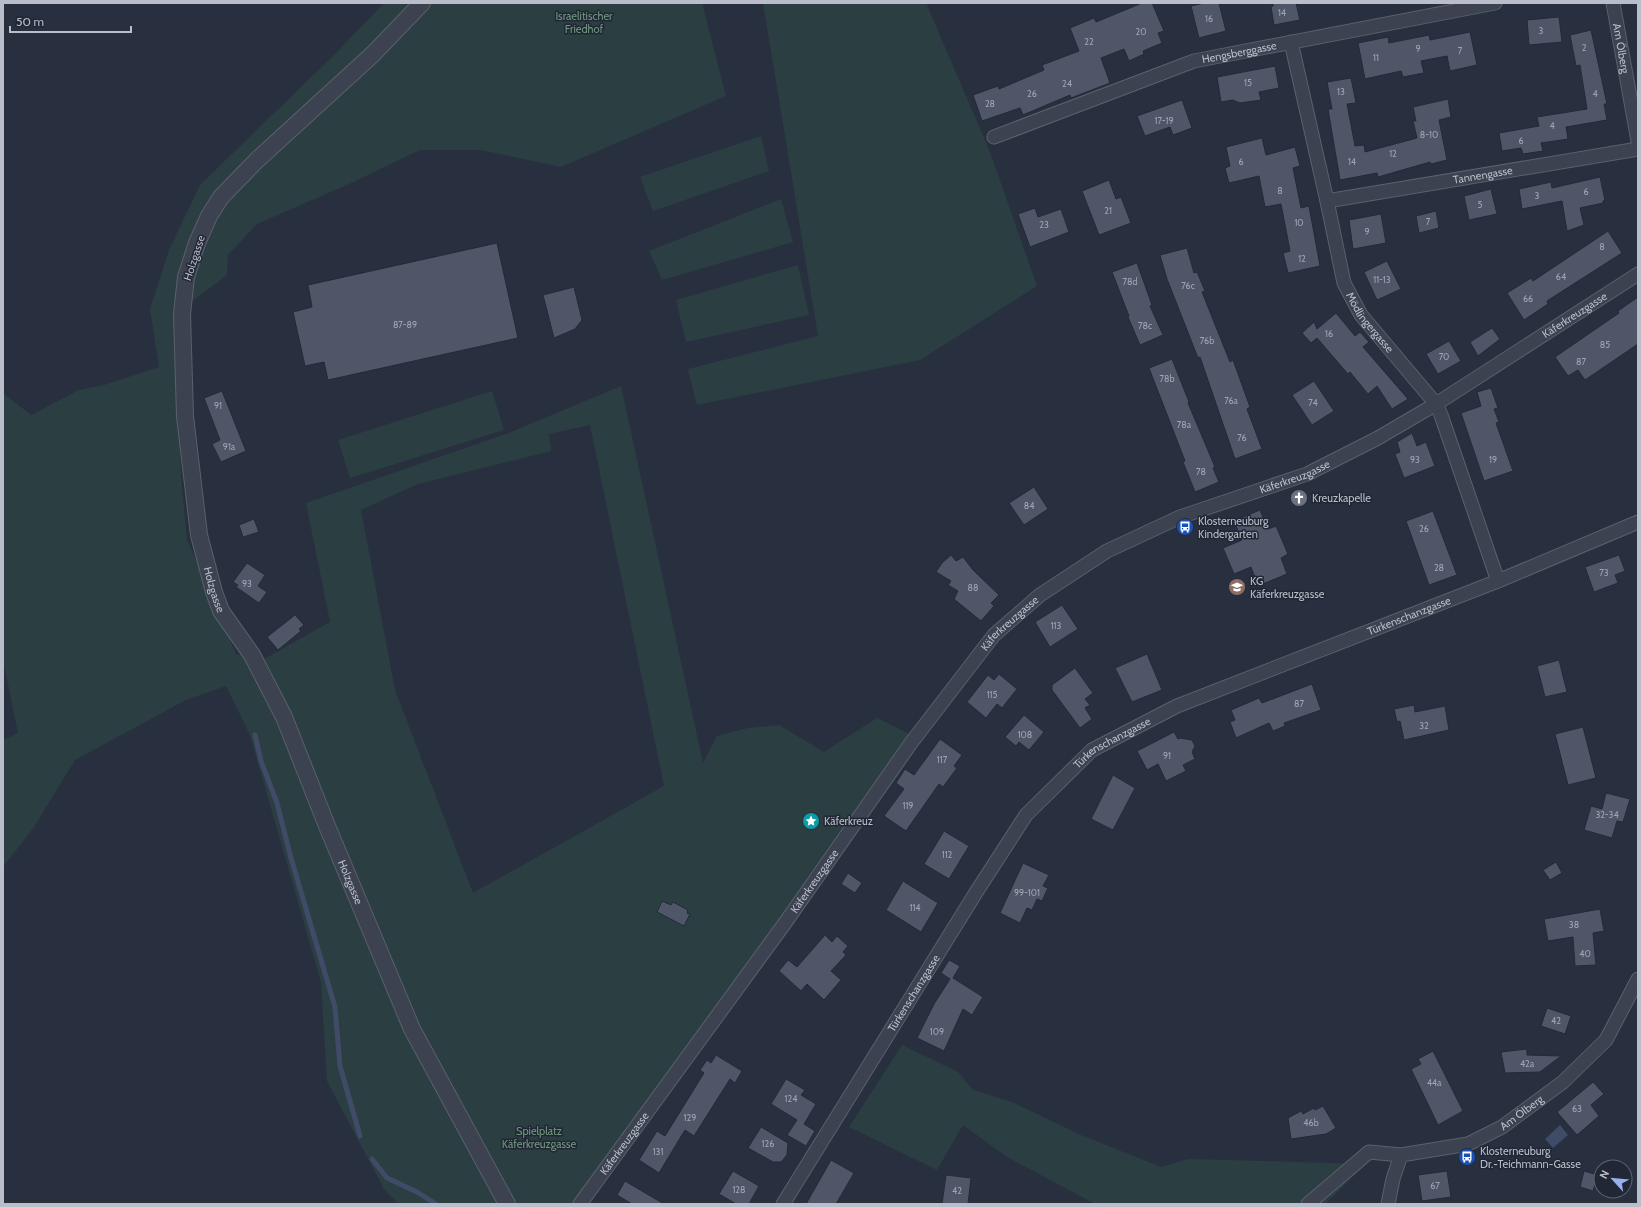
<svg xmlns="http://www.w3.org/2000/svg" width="1641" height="1207" font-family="Cabin,sans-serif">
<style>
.green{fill:#2b3e42;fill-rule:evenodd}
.water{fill:#404c67}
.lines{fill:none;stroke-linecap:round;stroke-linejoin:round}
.stream{stroke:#404c67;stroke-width:5}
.building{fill:#4f5668;stroke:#232937}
.minor-casing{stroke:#5a606d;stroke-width:15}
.tertiary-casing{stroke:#5a606d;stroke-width:18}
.minor{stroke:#3c4250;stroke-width:13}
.tertiary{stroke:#3c4250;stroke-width:16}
.labels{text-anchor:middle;stroke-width:3;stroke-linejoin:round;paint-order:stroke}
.number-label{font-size:9px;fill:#9ea4b2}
.park-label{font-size:11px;fill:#72997f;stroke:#212735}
.street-label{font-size:11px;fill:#b9beca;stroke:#212735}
.poi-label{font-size:11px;fill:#b9beca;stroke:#212735;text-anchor:start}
</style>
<rect width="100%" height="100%" fill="#283040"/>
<path class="green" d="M 384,3 L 702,3 L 726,96 L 561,167 L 481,150 L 420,150 L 349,184 L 257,224 L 228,255 L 227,275 L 175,314 L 181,477 L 187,539 L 236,654 L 266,658 L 330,622 L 306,503 L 506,434 L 621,386 L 703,763 L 717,736 L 748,728 L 779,725 L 824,752 L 877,718 L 909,734 L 820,859 L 762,943 L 572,1204 L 399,1204 L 384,1189 L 327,1081 L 321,982 L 250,735 L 226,686 L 186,700 L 75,760 L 34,827 L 3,867 L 3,740 L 18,733 L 3,660 L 3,393 L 31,415 L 79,390 L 104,385 L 159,367 L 150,309 L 169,250 L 200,185 L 333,56 ZM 590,425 L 664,786 L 473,893 L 395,690 L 361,510 L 418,484 L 551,451 L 549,434 Z
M 763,3 L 926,3 L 990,152 L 1037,286 L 920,360 L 697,405 L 688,369 L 818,336 Z
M 761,136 L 769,171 L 653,211 L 640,177 Z
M 781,199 L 793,242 L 662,280 L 649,251 Z
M 798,265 L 809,315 L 686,342 L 676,300 Z
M 492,391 L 504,430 L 350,478 L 338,440 Z
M 902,1045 L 958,1072 L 973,1090 L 1012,1102 L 1081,1135 L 1161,1167 L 1188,1159 L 1366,1164 L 1325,1204 L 1095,1204 L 1007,1157 L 963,1125 L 937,1170 L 849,1127 Z"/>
<path class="water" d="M 1560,1125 L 1568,1135 L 1553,1148 L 1545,1139 Z"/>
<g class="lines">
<path class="stream" d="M 255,735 L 261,761 L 277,803 L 291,858 L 335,1007 L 340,1066 L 360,1136
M 372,1159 L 387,1178 L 417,1192 L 436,1204"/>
</g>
<path class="building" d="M 1142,3 L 1152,3 L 1164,31 L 1158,33 L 1162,43 L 1143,51 L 1144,54 L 1129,61 L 1124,49 L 1101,58 L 1110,83 L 1071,98 L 1070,95 L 1023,115 L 1020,108 L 982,121 L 973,95 L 998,86 L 999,89 L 1044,70 L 1042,65 L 1079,51 L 1070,28 L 1094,18 L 1096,22 Z
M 1204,3 L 1219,3 L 1226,31 L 1199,38 L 1191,6 Z
M 1273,3 L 1296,3 L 1300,20 L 1274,25 L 1271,7 L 1273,6 Z
M 1559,17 L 1562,42 L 1529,45 L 1527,20 Z
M 1591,30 L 1607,104 L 1604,104 L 1607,120 L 1566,127 L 1568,139 L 1541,143 L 1543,151 L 1523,154 L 1521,148 L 1502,151 L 1499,133 L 1539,126 L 1537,117 L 1587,109 L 1580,65 L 1576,66 L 1570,35 Z
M 1470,32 L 1477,65 L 1450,71 L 1447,56 L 1421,61 L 1424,73 L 1403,77 L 1401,71 L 1365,79 L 1358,43 L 1388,37 L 1389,43 L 1429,35 L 1430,40 Z
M 1275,66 L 1279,88 L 1259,92 L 1261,100 L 1240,103 L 1233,100 L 1221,102 L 1217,77 Z
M 1351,78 L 1356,103 L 1347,104 L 1355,146 L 1364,145 L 1365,152 L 1417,138 L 1413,121 L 1416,121 L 1413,107 L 1448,99 L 1451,117 L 1439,120 L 1447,160 L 1431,164 L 1430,162 L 1378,177 L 1377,173 L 1340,180 L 1328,109 L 1332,109 L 1327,82 Z
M 1182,100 L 1192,128 L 1173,135 L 1170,127 L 1145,136 L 1137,116 Z
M 1262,138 L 1266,155 L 1295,147 L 1300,166 L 1293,168 L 1301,208 L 1309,206 L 1320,266 L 1288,273 L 1283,253 L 1290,251 L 1281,204 L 1265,207 L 1259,176 L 1229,183 L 1225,168 L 1230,166 L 1226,147 Z
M 1600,177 L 1605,200 L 1603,201 L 1603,203 L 1580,208 L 1584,225 L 1567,231 L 1562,201 L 1522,209 L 1519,189 L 1551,182 L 1552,188 Z
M 1109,180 L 1116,199 L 1121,197 L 1131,223 L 1099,235 L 1082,191 Z
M 1491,189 L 1497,214 L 1469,220 L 1464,196 Z
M 1035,208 L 1038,217 L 1061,209 L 1069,232 L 1030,247 L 1018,214 Z
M 1436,211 L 1439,228 L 1419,233 L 1416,216 Z
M 1381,214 L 1386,243 L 1353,249 L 1349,220 Z
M 1608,231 L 1622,253 L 1547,301 L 1548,304 L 1524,320 L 1507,293 L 1531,278 L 1533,281 Z
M 497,243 L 518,338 L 328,380 L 324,362 L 305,366 L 293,312 L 312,307 L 308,285 Z
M 1187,248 L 1194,273 L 1197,272 L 1205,291 L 1202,292 L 1230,362 L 1233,360 L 1250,407 L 1247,409 L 1262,449 L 1235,459 L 1200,357 L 1198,358 L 1167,279 L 1160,255 Z
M 1387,261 L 1401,289 L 1377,300 L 1364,272 Z
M 1137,263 L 1152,305 L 1150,306 L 1163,335 L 1140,345 L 1128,317 L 1129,316 L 1112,272 Z
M 574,287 L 582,320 L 575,329 L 554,338 L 543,295 Z
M 1638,297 L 1638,344 L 1585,380 L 1578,370 L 1568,376 L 1555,357 L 1619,313 L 1618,311 Z
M 1336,313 L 1355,336 L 1360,332 L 1369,342 L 1363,347 L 1408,399 L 1392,409 L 1377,386 L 1368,394 L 1350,372 L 1348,374 L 1317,338 L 1311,343 L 1302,333 L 1314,322 L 1317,329 Z
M 1492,328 L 1500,339 L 1478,356 L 1470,342 Z
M 1449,341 L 1461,361 L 1438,374 L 1426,354 Z
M 1172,359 L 1189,402 L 1188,403 L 1215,467 L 1213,468 L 1219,482 L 1195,492 L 1183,462 L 1185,461 L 1149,368 Z
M 1314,381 L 1334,411 L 1312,425 L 1292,395 Z
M 1491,388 L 1498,408 L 1494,409 L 1499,422 L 1496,423 L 1513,471 L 1484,481 L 1461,413 L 1481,406 L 1477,392 Z
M 222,391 L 246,451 L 221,462 L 212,444 L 220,440 L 204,398 Z
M 1412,433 L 1417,446 L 1426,442 L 1435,466 L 1404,478 L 1395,454 L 1400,452 L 1397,442 Z
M 1034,487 L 1048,509 L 1024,525 L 1009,503 Z
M 1260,510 L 1268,529 L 1276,526 L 1288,554 L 1281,558 L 1287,574 L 1258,586 L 1251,567 L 1234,574 L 1223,548 L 1242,540 L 1234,521 Z
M 1433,511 L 1457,575 L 1429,585 L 1406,521 Z
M 254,519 L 259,532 L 243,537 L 239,525 Z
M 951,555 L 956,561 L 963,557 L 973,570 L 999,595 L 991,603 L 994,606 L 981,621 L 954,599 L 958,591 L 948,585 L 951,581 L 936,572 L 942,563 Z
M 1619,555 L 1625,571 L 1615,575 L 1618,583 L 1594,592 L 1585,567 Z
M 247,563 L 265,575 L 258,586 L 267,592 L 259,603 L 236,587 L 238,585 L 233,582 Z
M 1062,605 L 1078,629 L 1050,647 L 1035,622 Z
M 295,615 L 304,625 L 299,629 L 301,631 L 278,650 L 267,637 Z
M 1147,654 L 1162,690 L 1132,702 L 1115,668 Z
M 1559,660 L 1567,692 L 1545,697 L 1537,666 Z
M 1075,668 L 1093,693 L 1085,699 L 1090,705 L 1085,708 L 1092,719 L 1080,728 L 1052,690 L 1052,685 Z
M 999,674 L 1017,689 L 1002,708 L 997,704 L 986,718 L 967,702 L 988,675 L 994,680 Z
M 1312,684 L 1321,710 L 1284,723 L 1285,726 L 1273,731 L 1269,723 L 1236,738 L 1230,722 L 1235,720 L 1231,710 L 1259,698 L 1262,703 Z
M 1414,705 L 1415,712 L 1445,706 L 1449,730 L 1404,740 L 1400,721 L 1397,722 L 1394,709 Z
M 1024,715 L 1044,732 L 1029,750 L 1019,742 L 1016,746 L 1005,737 Z
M 1583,727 L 1596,778 L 1568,785 L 1555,734 Z
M 1174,732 L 1178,739 L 1180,738 L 1192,740 L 1195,746 L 1192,752 L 1195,759 L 1183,765 L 1186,771 L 1166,781 L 1158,764 L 1147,770 L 1137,751 Z
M 940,739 L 962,755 L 954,766 L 957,768 L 943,787 L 939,784 L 906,831 L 884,816 L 904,789 L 896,783 L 905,769 L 914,775 Z
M 1113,775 L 1135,788 L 1113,830 L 1091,819 Z
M 1606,793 L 1630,799 L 1623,822 L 1617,821 L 1612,838 L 1584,830 L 1591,806 L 1602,809 Z
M 944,831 L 969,846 L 949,879 L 924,864 Z
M 1556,862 L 1562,873 L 1550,880 L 1543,870 Z
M 1023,863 L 1049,875 L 1043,886 L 1048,888 L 1042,901 L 1037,899 L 1032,910 L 1027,908 L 1020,923 L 1000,913 Z
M 848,873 L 862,883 L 855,893 L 841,884 Z
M 903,881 L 938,903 L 921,932 L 886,910 Z
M 662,901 L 671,905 L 673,902 L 688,910 L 687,913 L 690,914 L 684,926 L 657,912 Z
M 1600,909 L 1604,931 L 1593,933 L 1596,965 L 1575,966 L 1573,937 L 1548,941 L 1544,919 Z
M 825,935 L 832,942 L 837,936 L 848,946 L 843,952 L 846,955 L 831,971 L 841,980 L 824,1000 L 807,984 L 801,991 L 779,971 L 788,960 L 797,967 Z
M 949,960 L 960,966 L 953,978 L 983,997 L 972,1015 L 963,1009 L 944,1051 L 917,1038 L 934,1004 L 950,979 L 941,973 Z
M 1547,1008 L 1571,1016 L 1565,1034 L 1541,1026 Z
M 1527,1049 L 1527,1055 L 1561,1056 L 1540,1072 L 1505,1073 L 1501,1052 Z
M 1433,1051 L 1463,1111 L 1438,1125 L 1411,1069 L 1421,1064 L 1418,1059 Z
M 716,1055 L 742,1071 L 735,1083 L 730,1079 L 694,1136 L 685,1130 L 659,1173 L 639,1160 L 657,1131 L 665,1136 L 704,1073 L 700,1070 L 707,1060 L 711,1063 Z
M 786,1079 L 805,1090 L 801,1095 L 816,1104 L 804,1124 L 815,1131 L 806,1146 L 787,1135 L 797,1120 L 771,1104 Z
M 1593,1082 L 1604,1094 L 1591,1105 L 1599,1116 L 1577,1135 L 1557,1112 Z
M 1323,1106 L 1336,1128 L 1326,1134 L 1291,1139 L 1288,1118 L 1301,1111 L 1303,1114 L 1314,1108 L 1315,1110 Z
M 761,1127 L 788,1143 L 787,1155 L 781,1162 L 773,1162 L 748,1148 Z
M 831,1160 L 854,1173 L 836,1204 L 806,1204 Z
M 733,1171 L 759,1186 L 749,1204 L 736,1204 L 719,1194 Z
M 1447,1171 L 1451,1197 L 1422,1201 L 1418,1175 Z
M 1584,1171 L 1598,1175 L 1593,1191 L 1580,1187 Z
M 946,1175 L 971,1178 L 968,1204 L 942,1204 Z
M 625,1181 L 664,1204 L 632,1204 L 617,1195 Z"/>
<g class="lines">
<g class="minor-casing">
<g id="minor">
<path id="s1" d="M 1613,3 L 1638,141"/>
<path id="s2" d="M 1291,42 L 1327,201 L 1344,283 L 1361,315 L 1436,404 L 1441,415 L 1498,581"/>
<path id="s3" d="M 994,137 L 1194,61 L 1495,3"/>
<path id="s4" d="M 1327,201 L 1638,149"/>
<path id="s5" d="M 580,1204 L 785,923 L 911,743 L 994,635 L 1040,595 L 1107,551 L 1180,517 L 1307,474 L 1378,438 L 1436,404 L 1638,274"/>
<path id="s6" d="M 783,1204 L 975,894 L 1026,815 L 1092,750 L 1177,706 L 1498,581 L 1638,522"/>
<path d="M 1308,1204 L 1369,1152 L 1401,1155"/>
<path id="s7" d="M 1388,1204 L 1393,1179 L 1401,1155 L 1468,1144 L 1502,1127 L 1563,1082 L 1606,1040 L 1638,979"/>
</g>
</g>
<g class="tertiary-casing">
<g id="tertiary">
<path id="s8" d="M 422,3 L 373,54 L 257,160 L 221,197 L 209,216 L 197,243 L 186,277 L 182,314 L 185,416 L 199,535 L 214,592 L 221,611 L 252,655 L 284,717 L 327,826 L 412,1029 L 507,1204"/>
</g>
</g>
<use href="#minor" class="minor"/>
<use href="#tertiary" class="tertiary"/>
</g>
<defs>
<g id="church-disc" transform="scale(0.9)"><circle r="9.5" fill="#6b7280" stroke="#212735"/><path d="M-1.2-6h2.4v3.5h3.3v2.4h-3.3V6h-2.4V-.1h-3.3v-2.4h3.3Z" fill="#fff"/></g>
<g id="bus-disc" transform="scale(0.9)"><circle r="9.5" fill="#1a4fb4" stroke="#212735"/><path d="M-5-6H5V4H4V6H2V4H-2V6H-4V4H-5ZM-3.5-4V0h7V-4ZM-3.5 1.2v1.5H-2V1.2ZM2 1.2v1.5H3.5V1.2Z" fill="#fff"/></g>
<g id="school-disc" transform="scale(0.9)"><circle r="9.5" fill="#8d6e63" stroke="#212735"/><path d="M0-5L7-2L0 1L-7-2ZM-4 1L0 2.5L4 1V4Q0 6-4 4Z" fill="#fff"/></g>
<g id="sight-disc" transform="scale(0.9)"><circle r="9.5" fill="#0f9aa8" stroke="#212735"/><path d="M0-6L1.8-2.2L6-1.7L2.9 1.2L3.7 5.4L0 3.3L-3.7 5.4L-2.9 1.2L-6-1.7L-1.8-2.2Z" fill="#fff"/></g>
</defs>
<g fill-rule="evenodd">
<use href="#church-disc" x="1299" y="498"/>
<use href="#bus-disc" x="1185" y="527"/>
<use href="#school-disc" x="1237" y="587"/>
<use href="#sight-disc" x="811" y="821"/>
<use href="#bus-disc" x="1467" y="1157"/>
</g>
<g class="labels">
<g class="number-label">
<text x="1282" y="16">14</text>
<text x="1209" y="22">16</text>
<text x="1541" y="34">3</text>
<text x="1141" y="35">20</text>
<text x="1089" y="45">22</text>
<text x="1584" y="51">2</text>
<text x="1418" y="52">9</text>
<text x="1460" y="54">7</text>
<text x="1376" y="61">11</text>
<text x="1248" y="86">15</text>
<text x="1067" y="87">24</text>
<text x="1341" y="95">13</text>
<text x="1032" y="97">26</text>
<text x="1595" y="97">4</text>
<text x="990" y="107">28</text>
<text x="1164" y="124">17-19</text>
<text x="1552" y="129">4</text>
<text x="1429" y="138">8-10</text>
<text x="1521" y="144">6</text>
<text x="1393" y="157">12</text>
<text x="1241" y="165">6</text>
<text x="1352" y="165">14</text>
<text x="1280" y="194">8</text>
<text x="1586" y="195">6</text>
<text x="1537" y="199">3</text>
<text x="1480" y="208">5</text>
<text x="1108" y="214">21</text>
<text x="1428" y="225">7</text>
<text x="1299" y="226">10</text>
<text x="1044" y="228">23</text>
<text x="1367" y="235">9</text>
<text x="1602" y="250">8</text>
<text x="1302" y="262">12</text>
<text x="1561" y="280">64</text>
<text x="1382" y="283">11-13</text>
<text x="1130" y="285">78d</text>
<text x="1188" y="289">76c</text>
<text x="1528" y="302">66</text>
<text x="405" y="328">87-89</text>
<text x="1145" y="329">78c</text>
<text x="1329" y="337">16</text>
<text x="1207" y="344">76b</text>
<text x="1605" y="348">85</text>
<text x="1444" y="360">70</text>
<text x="1581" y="365">87</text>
<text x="1167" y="382">78b</text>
<text x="1231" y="404">76a</text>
<text x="1313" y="406">74</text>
<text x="218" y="409">91</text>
<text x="1184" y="428">78a</text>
<text x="1242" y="441">76</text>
<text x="229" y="450">91a</text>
<text x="1415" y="463">93</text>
<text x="1493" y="463">19</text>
<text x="1201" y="475">78</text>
<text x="1029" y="509">84</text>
<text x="1424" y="532">26</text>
<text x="1439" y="571">28</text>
<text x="1604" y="576">73</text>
<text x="247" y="587">93</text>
<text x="973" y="591">88</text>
<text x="1056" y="629">113</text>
<text x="992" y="698">115</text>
<text x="1299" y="707">87</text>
<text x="1424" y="729">32</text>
<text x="1025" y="738">108</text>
<text x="1167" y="759">91</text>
<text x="942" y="763">117</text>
<text x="908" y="809">119</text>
<text x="1607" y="818">32-34</text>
<text x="947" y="858">112</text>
<text x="1027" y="896">99-101</text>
<text x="915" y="911">114</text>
<text x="1574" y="928">38</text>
<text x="1585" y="957">40</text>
<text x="1556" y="1024">42</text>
<text x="937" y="1035">109</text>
<text x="1527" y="1067">42a</text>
<text x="1434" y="1086">44a</text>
<text x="791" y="1102">124</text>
<text x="1577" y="1112">63</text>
<text x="690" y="1121">129</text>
<text x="1311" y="1126">46b</text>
<text x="768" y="1147">126</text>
<text x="658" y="1155">131</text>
<text x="1435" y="1189">67</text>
<text x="739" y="1193">128</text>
<text x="957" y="1194">42</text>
</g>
<g class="park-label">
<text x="584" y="20">Israelitischer<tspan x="584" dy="13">Friedhof</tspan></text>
<text x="539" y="1135">Spielplatz<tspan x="539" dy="13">Käferkreuzgasse</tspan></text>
</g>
<g class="street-label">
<text dy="4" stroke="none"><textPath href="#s1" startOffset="46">Am Ölberg</textPath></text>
<text dy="4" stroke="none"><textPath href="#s3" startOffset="260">Hengsberggasse</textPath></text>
<text dy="4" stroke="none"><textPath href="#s4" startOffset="158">Tannengasse</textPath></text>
<text transform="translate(194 258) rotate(-72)" y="4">Holzgasse</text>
<text dy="4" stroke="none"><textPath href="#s5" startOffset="1371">Käferkreuzgasse</textPath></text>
<text dy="4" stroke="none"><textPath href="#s2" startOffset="294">Mödlingergasse</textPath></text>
<text dy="4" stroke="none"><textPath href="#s5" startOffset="1047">Käferkreuzgasse</textPath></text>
<text dy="4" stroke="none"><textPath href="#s8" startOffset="683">Holzgasse</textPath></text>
<text dy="4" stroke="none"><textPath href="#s6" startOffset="896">Türkenschanzgasse</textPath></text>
<text dy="4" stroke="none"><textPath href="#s5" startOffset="723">Käferkreuzgasse</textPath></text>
<text dy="4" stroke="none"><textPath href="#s6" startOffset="572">Türkenschanzgasse</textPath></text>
<text dy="4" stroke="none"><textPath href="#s5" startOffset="399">Käferkreuzgasse</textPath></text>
<text dy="4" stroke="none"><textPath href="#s8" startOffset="1007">Holzgasse</textPath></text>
<text dy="4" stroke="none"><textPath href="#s6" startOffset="248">Türkenschanzgasse</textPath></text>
<text dy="4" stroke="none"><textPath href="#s7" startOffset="181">Am Ölberg</textPath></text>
<text dy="4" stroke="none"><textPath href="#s5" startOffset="75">Käferkreuzgasse</textPath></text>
</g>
<g class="poi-label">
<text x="1312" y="502">Kreuzkapelle</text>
<text x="1198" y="525">Klosterneuburg<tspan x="1198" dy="13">Kindergarten</tspan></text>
<text x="1250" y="585">KG<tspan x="1250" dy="13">Käferkreuzgasse</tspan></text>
<text x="824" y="825">Käferkreuz</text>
<text x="1480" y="1155">Klosterneuburg<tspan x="1480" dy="13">Dr.-Teichmann-Gasse</tspan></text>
</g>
</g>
<rect width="1641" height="1207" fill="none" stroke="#b9beca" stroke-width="8"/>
<g transform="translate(1613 1179) rotate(297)"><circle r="19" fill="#212735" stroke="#5e6371"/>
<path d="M0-3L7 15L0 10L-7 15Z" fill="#98b0f0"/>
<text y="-6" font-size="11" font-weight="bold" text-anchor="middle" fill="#b9beca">N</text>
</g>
<path d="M10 26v6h121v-6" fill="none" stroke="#b9beca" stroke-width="2"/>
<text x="16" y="26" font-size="12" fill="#b9beca" stroke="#212735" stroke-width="3" paint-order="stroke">50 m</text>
</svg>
